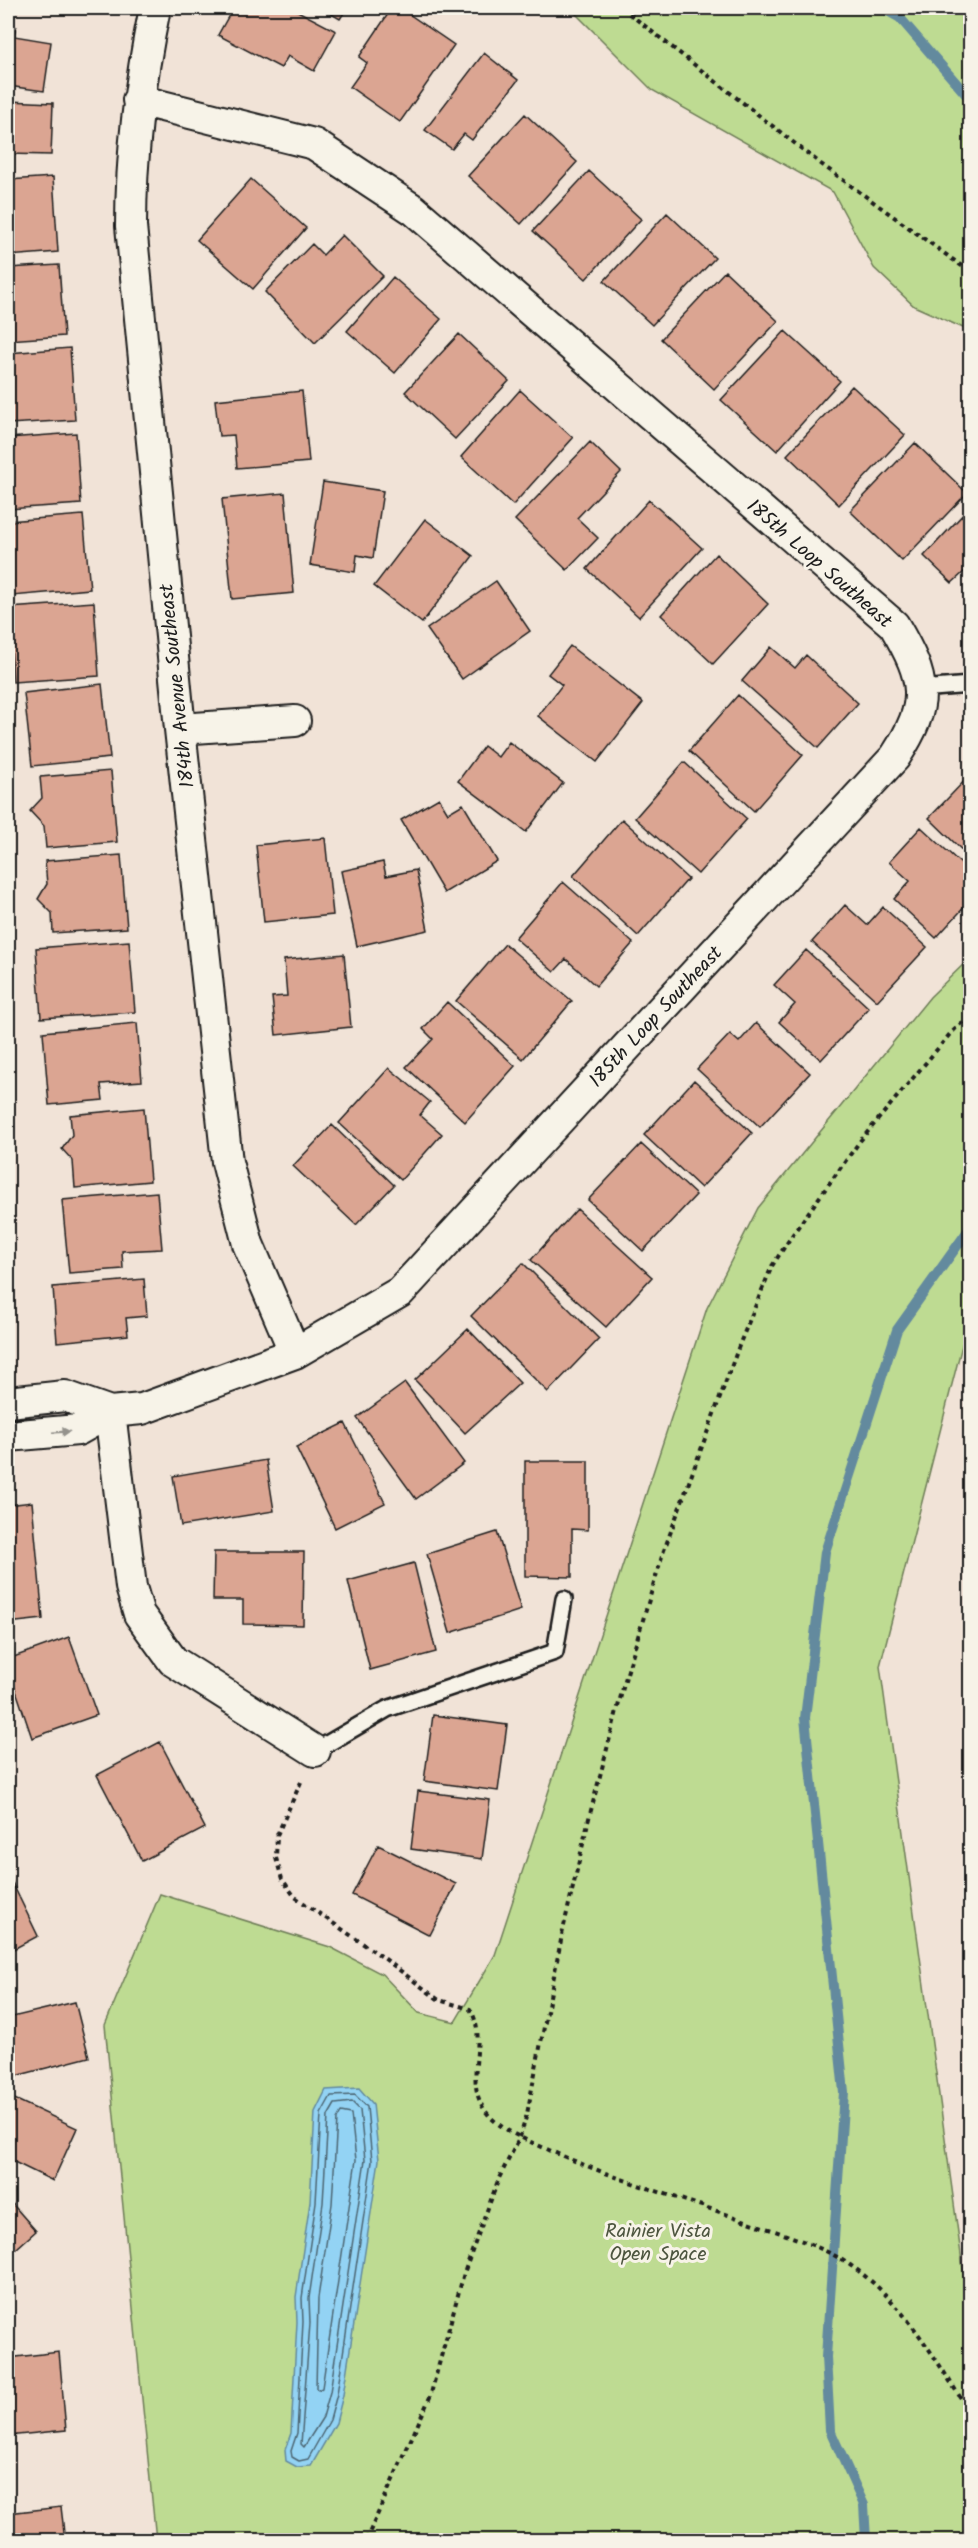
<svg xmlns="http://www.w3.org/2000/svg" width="978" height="2548" font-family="Kalam,sans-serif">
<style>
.green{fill:#bedb92;stroke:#6d7c57;stroke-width:1.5}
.water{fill:#93d3f4;stroke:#638a9e;stroke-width:1.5}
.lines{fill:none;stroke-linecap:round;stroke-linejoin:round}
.shore{stroke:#4c6572;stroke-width:1.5}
.stream{stroke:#638a9e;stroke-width:10}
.building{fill:#dba592;stroke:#1c1c1c;stroke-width:1.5}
.lane-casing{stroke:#1c1c1c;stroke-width:20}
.street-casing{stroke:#1c1c1c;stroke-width:34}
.path{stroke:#1c1c1c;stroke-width:4;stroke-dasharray:4.5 4.5;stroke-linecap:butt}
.lane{stroke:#f7f3e8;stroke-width:15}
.street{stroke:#f7f3e8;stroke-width:30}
.oneway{fill:#94928c}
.labels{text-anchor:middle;stroke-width:6;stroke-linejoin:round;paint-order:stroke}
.street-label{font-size:20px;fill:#1c1c1c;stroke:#f7f3e8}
.park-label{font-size:20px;fill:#4d553f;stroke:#f7f3e8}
</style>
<rect width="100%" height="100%" fill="#f1e3d7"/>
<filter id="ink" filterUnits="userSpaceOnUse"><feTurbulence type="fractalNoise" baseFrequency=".0167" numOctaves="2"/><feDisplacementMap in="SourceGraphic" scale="12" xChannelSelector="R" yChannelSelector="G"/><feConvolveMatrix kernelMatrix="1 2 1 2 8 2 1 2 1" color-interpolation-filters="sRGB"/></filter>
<g filter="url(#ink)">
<path class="green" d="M 570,8 L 970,8 L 970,331 L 914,306 L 874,268 L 833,192 L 652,90 Z
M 970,958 L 970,1314 L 880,1666 L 970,2320 L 970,2540 L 156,2540 L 105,2025 L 160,1894 L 330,1947 L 382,1974 L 419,2013 L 455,2022 L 495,1955 L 707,1308 L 758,1208 L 930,997 Z"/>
<path class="water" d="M 359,2088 L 373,2104 L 379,2160 L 343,2395 L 336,2423 L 311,2466 L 297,2467 L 286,2461 L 285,2450 L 291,2433 L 297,2322 L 296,2297 L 310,2202 L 315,2112 L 326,2090 Z"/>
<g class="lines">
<path class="shore" d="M 355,2095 L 367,2107 L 372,2161 L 337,2394 L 330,2420 L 308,2459 L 299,2461 L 292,2457 L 291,2451 L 297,2433 L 303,2322 L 302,2298 L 316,2202 L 321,2114 L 331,2096 Z
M 352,2102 L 360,2110 L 365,2160 L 330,2392 L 323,2417 L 304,2447 L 301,2444 L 310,2323 L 309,2298 L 323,2203 L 328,2116 L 335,2104 Z
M 341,2112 L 351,2114 L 356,2160 L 322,2388 L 318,2390 L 316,2388 L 318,2298 L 332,2204 L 337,2119 Z"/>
<path class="stream" d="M 882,8 L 900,18 L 970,99
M 866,2540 L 864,2505 L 830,2430 L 826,2357 L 844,2092 L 805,1718 L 825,1552 L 897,1330 L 970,1228"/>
</g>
<path class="building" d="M 233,8 L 292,8 L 336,31 L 314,71 L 288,56 L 281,68 L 218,35 Z
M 321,8 L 347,8 L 340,19 Z
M 392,8 L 400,8 L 454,45 L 400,122 L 350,87 L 367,63 L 359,57 Z
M 8,25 L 16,27 L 14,36 L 51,42 L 44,91 L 8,86 Z
M 484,53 L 518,80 L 472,140 L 464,134 L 452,149 L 425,130 Z
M 8,101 L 53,103 L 51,155 L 8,154 Z
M 525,114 L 577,162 L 521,224 L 468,176 Z
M 589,171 L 641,219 L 586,279 L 533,231 Z
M 53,177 L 58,252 L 8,256 L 8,180 Z
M 251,179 L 306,228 L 253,289 L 197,240 Z
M 667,213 L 715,258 L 652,325 L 604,281 Z
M 342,235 L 383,276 L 315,343 L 265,292 L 312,244 L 323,255 Z
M 59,265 L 64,336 L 8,340 L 8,268 Z
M 725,271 L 778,321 L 714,389 L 661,339 Z
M 393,277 L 441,319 L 395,373 L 347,331 Z
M 785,331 L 840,381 L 777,451 L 721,400 Z
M 459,334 L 509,381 L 455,439 L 405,392 Z
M 70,348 L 75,420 L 8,424 L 8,353 Z
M 852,386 L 905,435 L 839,505 L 787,455 Z
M 520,390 L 573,438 L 513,505 L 461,457 Z
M 302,391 L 309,462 L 237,468 L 234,435 L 219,436 L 215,400 Z
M 76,433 L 81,504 L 8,509 L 8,438 Z
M 590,442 L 621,472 L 577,518 L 598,538 L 567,570 L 515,520 Z
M 915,443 L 967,493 L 902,561 L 850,511 Z
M 323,482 L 383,491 L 373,558 L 357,555 L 355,572 L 310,565 Z
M 285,493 L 294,593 L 232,599 L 222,499 Z
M 649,500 L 702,548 L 639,617 L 587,569 Z
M 970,507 L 970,576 L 965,571 L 952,583 L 924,556 Z
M 83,515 L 90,589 L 12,596 L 8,521 Z
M 425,519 L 473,556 L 422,623 L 374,586 Z
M 716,554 L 768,604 L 713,664 L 661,615 Z
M 496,581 L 530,631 L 462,679 L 427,629 Z
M 94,602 L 99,676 L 13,682 L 9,608 Z
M 570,646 L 643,703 L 597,762 L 538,716 L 562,685 L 548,674 Z
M 771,647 L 795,668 L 806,655 L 858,703 L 818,748 L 742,681 Z
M 102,684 L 110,758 L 32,766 L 24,693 Z
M 738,695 L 803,755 L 754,811 L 689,751 Z
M 509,742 L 563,783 L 526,832 L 458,781 L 484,746 L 498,757 Z
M 684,762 L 747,819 L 698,874 L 635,818 Z
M 111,771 L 117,842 L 46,848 L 44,826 L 30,811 L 42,798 L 40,777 Z
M 970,775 L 970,858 L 929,818 Z
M 439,798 L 448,813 L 463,804 L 497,861 L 444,893 L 401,820 Z
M 622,819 L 688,879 L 638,936 L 573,876 Z
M 921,827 L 970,872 L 970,901 L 936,938 L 894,899 L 910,881 L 889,862 Z
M 325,838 L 333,915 L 264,922 L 256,845 Z
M 121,855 L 127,928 L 53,933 L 52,913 L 38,899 L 47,884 L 45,861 Z
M 383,862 L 386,876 L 416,870 L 428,930 L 357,946 L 341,871 Z
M 563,882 L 633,943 L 596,986 L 566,959 L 554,972 L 515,938 Z
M 845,905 L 867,925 L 883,907 L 927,947 L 877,1001 L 812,942 Z
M 129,941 L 135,1012 L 41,1018 L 36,948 Z
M 505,944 L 572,1001 L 523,1059 L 456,1001 Z
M 806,950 L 869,1008 L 821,1060 L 779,1022 L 795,1004 L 774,985 Z
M 344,954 L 351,1027 L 276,1035 L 272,997 L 287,996 L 284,960 Z
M 447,1002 L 515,1066 L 465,1122 L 406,1067 L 433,1039 L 423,1029 Z
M 137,1023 L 142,1081 L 101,1084 L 103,1100 L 49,1105 L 43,1032 Z
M 756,1023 L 810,1073 L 760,1127 L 697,1069 L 730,1034 L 739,1042 Z
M 389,1068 L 430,1102 L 420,1115 L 442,1134 L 401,1180 L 339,1123 Z
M 694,1080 L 752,1133 L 701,1188 L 644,1135 Z
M 144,1108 L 150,1181 L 75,1188 L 73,1161 L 62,1149 L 72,1135 L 70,1115 Z
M 332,1125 L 394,1185 L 356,1225 L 293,1166 Z
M 641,1144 L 696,1195 L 643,1251 L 588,1200 Z
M 157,1192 L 162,1249 L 122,1251 L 123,1269 L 69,1273 L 62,1200 Z
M 577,1209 L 652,1277 L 606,1327 L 531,1260 Z
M 523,1263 L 599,1339 L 548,1392 L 471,1316 Z
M 144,1279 L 147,1316 L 126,1318 L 128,1335 L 57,1342 L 53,1287 Z
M 468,1329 L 520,1383 L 465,1433 L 415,1380 Z
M 405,1383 L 464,1463 L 416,1499 L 357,1418 Z
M 345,1423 L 385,1503 L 335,1528 L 296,1447 Z
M 266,1460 L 274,1511 L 181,1526 L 173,1476 Z
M 525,1461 L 588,1461 L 588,1530 L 572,1529 L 572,1577 L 525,1576 Z
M 32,1502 L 43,1619 L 8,1623 L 8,1505 Z
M 497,1532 L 521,1610 L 450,1633 L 427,1554 Z
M 214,1552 L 304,1552 L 303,1625 L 243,1624 L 243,1600 L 213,1600 Z
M 414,1563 L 436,1652 L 370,1670 L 348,1581 Z
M 69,1637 L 97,1715 L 32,1738 L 8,1667 L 8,1659 Z
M 433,1715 L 507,1725 L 498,1791 L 424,1781 Z
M 160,1742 L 205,1828 L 142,1861 L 97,1775 Z
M 418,1791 L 490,1800 L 482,1859 L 411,1849 Z
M 378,1845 L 456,1884 L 430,1935 L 352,1895 Z
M 8,1874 L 38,1936 L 8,1952 Z
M 75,2002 L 89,2057 L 8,2078 L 8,2018 Z
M 8,2096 L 77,2128 L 53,2181 L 8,2159 Z
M 8,2199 L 36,2231 L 8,2256 Z
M 59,2352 L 66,2430 L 8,2436 L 8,2358 Z
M 61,2507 L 65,2540 L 8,2540 L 8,2513 Z"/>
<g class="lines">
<g class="lane-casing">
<path id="lane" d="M 921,689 L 970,685
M 315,1751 L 387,1709 L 555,1652 L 564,1599"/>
</g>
<g class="street-casing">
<path id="street" d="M 155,8 C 140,80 131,151 131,226 L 180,729 L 227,1162 L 248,1244 L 295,1353
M 180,729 L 295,721
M 8,1402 L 65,1396 L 110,1412
M 110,1412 L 131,1587 L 139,1614 L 173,1661 L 315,1751
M 8,1436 L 78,1430 L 110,1412 L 142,1409 L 295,1353 L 400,1292 L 895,757 C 931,702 926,680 894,625 L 414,210 L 314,144 L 138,100"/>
</g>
<path class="path" d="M 622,8 L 821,164 L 970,272
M 301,1782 L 277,1835 L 276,1858 L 282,1879 L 295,1897 L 381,1956 L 439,2000 L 470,2009 C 490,2041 461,2081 487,2113 C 501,2131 529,2141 549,2150 C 613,2179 680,2198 746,2221 C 782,2234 819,2244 850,2265 C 904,2301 935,2360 970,2412
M 366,2540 L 430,2397 L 464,2273 L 499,2178 L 520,2137 L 527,2114 L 563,1930 L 590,1814 L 625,1680 L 663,1553 L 740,1343 L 772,1266 L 795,1231 L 860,1141 L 950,1034 L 970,1015"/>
<use href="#lane" class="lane"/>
<use href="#street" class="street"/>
</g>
<defs><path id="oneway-solid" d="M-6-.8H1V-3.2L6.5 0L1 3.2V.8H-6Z" transform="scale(1.5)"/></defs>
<use class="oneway" href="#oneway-solid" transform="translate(61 1432) rotate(-4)"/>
</g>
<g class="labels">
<g class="street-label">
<text transform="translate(820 563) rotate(41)" y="7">185th Loop Southeast</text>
<text transform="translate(176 686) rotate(-96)" y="7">184th Avenue Southeast</text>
<text transform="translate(655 1016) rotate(-47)" y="7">185th Loop Southeast</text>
</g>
<g class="park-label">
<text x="658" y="2237">Rainier Vista<tspan x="658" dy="23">Open Space</tspan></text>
</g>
</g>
<rect width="978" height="2548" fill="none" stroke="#f7f3e8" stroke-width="30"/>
<rect x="15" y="15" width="948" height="2518" fill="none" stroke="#1c1c1c" stroke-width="2" filter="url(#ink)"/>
</svg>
